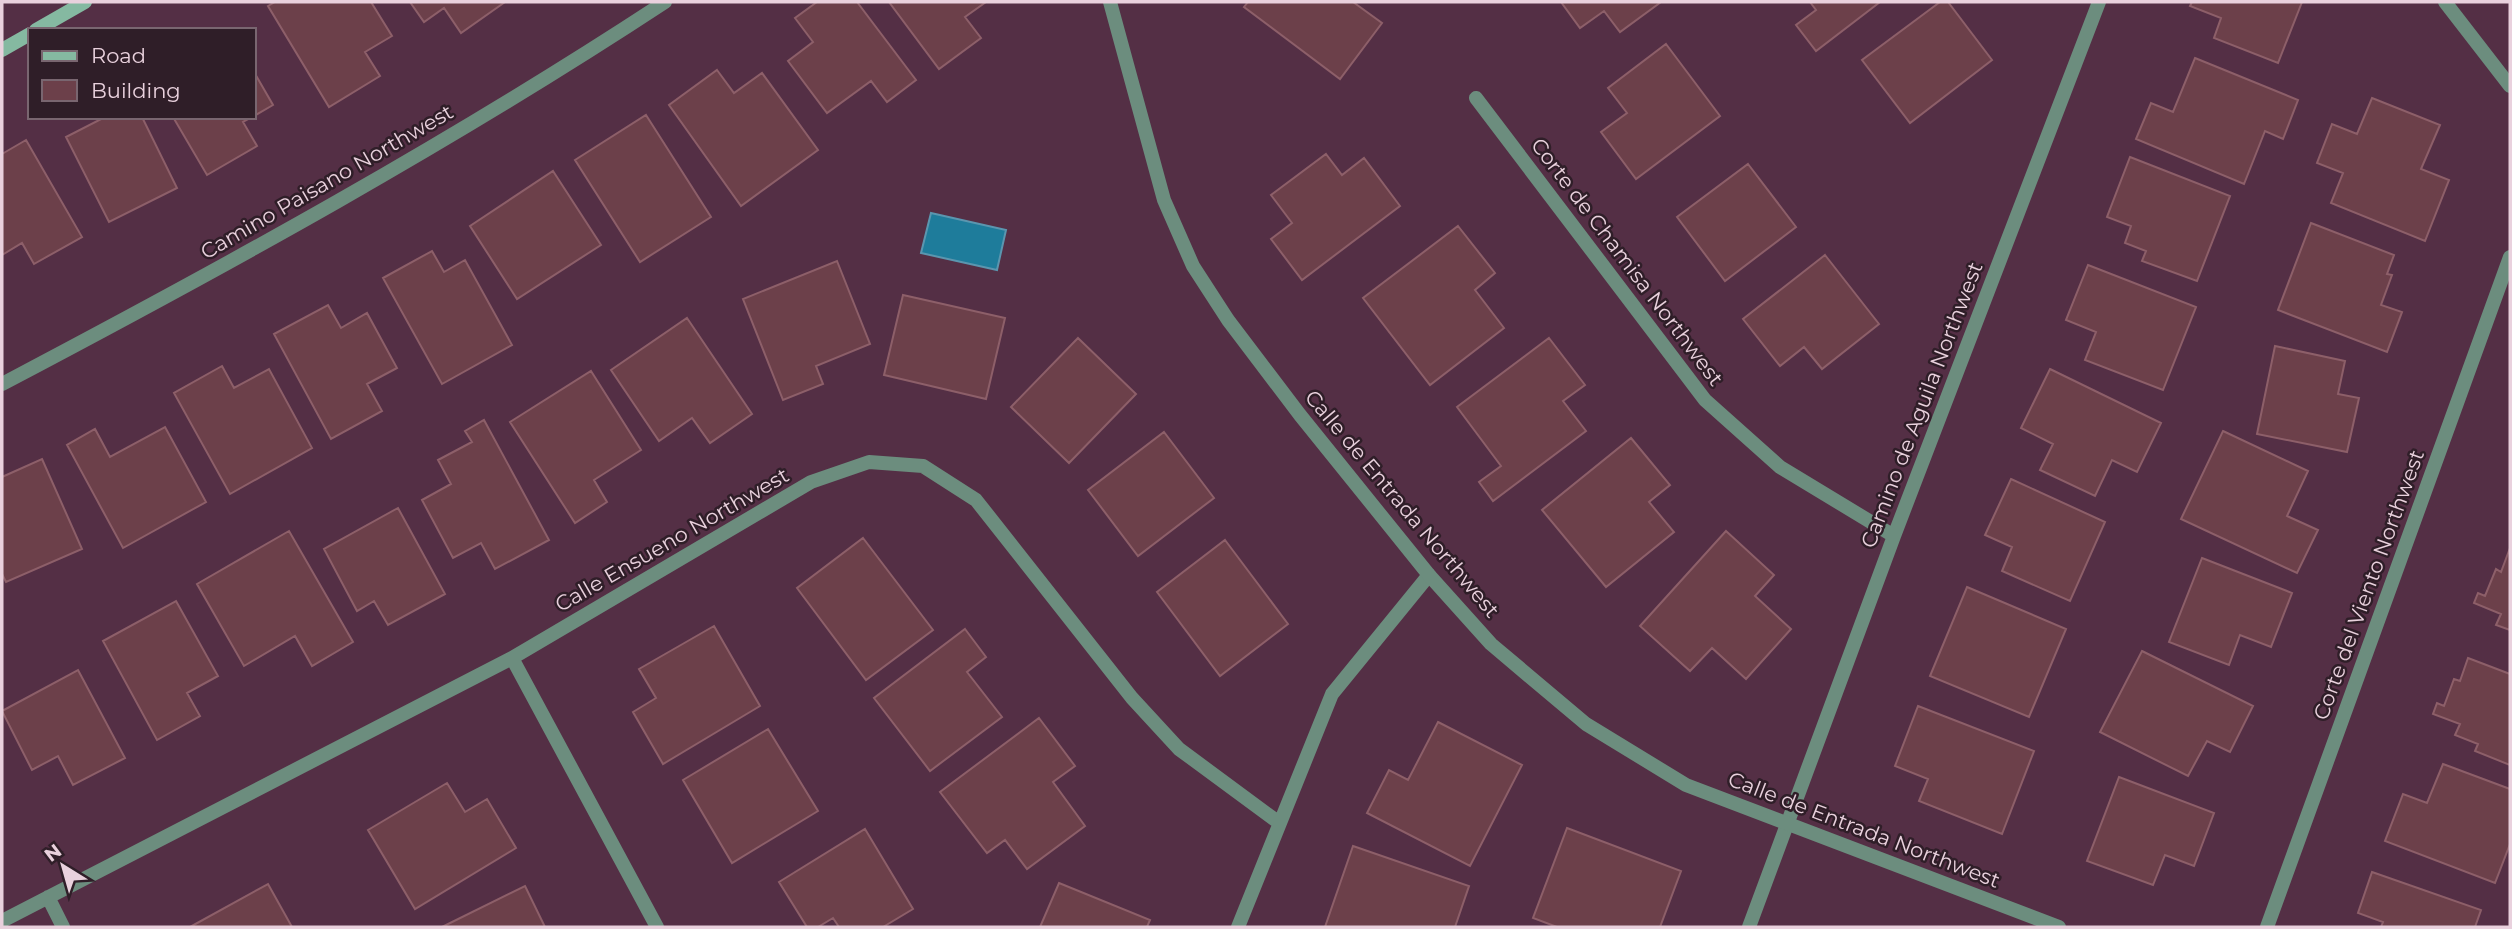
<svg xmlns="http://www.w3.org/2000/svg" width="2512" height="929" font-family="Montserrat,sans-serif">
<style>
.water{fill:#1e7c9b;stroke:#5b96af;stroke-width:2}
.building{fill:#6c404a;stroke:#8d5f69;stroke-width:2}
.lines{fill:none;stroke-linecap:round;stroke-linejoin:round}
.minor{stroke:#6c8d7e;stroke-width:14}
.tertiary{stroke:#6c8d7e;stroke-width:14}
.secondary{stroke:#85b9a1;stroke-width:14}
.labels{text-anchor:middle;stroke-width:5;stroke-linejoin:round;paint-order:stroke}
.street-label{font-size:21px;fill:#e9d1dd;stroke:#2f1e28}
</style>
<rect width="100%" height="100%" fill="#542f45"/>
<path class="water" d="M 931,213 L 1006,230 L 997,270 L 921,253 Z"/>
<path class="building" d="M 275,2 L 371,2 L 392,36 L 365,52 L 380,76 L 329,107 L 268,6 Z
M 410,2 L 505,2 L 461,33 L 444,8 L 424,22 Z
M 817,2 L 857,2 L 916,80 L 887,102 L 871,81 L 827,113 L 788,61 L 813,42 L 795,18 Z
M 889,2 L 986,2 L 965,17 L 981,38 L 939,69 Z
M 1248,2 L 1353,2 L 1382,23 L 1340,79 L 1244,7 Z
M 1561,2 L 1661,2 L 1620,32 L 1604,11 L 1580,28 Z
M 1810,2 L 1880,2 L 1816,51 L 1796,25 L 1816,10 Z
M 1940,2 L 1948,2 L 1992,60 L 1910,123 L 1862,60 Z
M 2192,2 L 2302,2 L 2278,63 L 2214,38 L 2221,18 L 2190,6 Z
M 1666,44 L 1720,116 L 1636,179 L 1601,132 L 1627,113 L 1608,88 Z
M 2195,58 L 2298,100 L 2283,139 L 2265,131 L 2244,184 L 2136,139 L 2151,103 L 2173,112 Z
M 717,70 L 734,93 L 762,73 L 818,150 L 741,206 L 669,105 Z
M 254,72 L 273,105 L 254,116 Z
M 2372,98 L 2440,125 L 2421,169 L 2449,180 L 2425,241 L 2331,203 L 2343,173 L 2317,163 L 2332,124 L 2357,134 Z
M 646,115 L 711,217 L 640,262 L 575,160 Z
M 105,117 L 142,117 L 177,188 L 109,222 L 66,137 Z
M 173,117 L 252,117 L 243,122 L 257,146 L 207,175 Z
M 26,140 L 82,237 L 34,264 L 22,243 L 2,255 L 2,154 Z
M 1326,154 L 1342,175 L 1364,158 L 1400,206 L 1302,280 L 1271,239 L 1292,223 L 1271,195 Z
M 2130,157 L 2230,196 L 2197,281 L 2142,261 L 2146,251 L 2125,243 L 2131,226 L 2107,217 Z
M 1748,164 L 1796,227 L 1725,281 L 1677,217 Z
M 553,171 L 601,245 L 517,299 L 470,226 Z
M 2311,223 L 2394,255 L 2387,274 L 2392,275 L 2381,305 L 2402,312 L 2387,352 L 2278,310 Z
M 1458,226 L 1495,273 L 1475,290 L 1504,328 L 1430,385 L 1363,298 Z
M 432,251 L 444,272 L 465,260 L 512,345 L 442,384 L 383,278 Z
M 1825,255 L 1879,324 L 1822,369 L 1804,347 L 1780,366 L 1743,319 Z
M 837,261 L 870,344 L 816,366 L 823,384 L 783,400 L 743,299 Z
M 2088,265 L 2196,307 L 2163,390 L 2085,360 L 2096,332 L 2066,320 Z
M 903,295 L 1005,318 L 986,399 L 884,375 Z
M 328,305 L 341,328 L 367,313 L 397,368 L 367,384 L 382,411 L 331,439 L 274,334 Z
M 687,318 L 752,414 L 710,443 L 692,418 L 659,441 L 611,370 Z
M 1078,338 L 1136,394 L 1069,463 L 1011,407 Z
M 1549,338 L 1585,385 L 1563,401 L 1586,431 L 1493,501 L 1479,482 L 1501,466 L 1457,407 Z
M 2275,346 L 2345,361 L 2338,394 L 2359,398 L 2347,452 L 2257,434 Z
M 222,366 L 234,388 L 269,369 L 312,448 L 230,494 L 174,393 Z
M 2050,369 L 2161,423 L 2137,472 L 2112,460 L 2095,496 L 2040,470 L 2053,444 L 2021,428 Z
M 591,371 L 641,450 L 594,480 L 607,502 L 575,523 L 510,422 Z
M 484,420 L 549,540 L 495,569 L 481,543 L 453,558 L 422,500 L 451,484 L 438,460 L 472,442 L 465,431 Z
M 165,427 L 206,502 L 123,548 L 67,445 L 95,429 L 110,457 Z
M 2223,431 L 2308,471 L 2287,516 L 2318,530 L 2297,573 L 2181,519 Z
M 1164,432 L 1214,498 L 1138,556 L 1088,490 Z
M 1631,438 L 1670,485 L 1649,502 L 1674,532 L 1606,587 L 1542,510 Z
M 42,459 L 82,549 L 6,582 L 2,574 L 2,477 Z
M 2011,479 L 2105,522 L 2070,601 L 2002,571 L 2012,547 L 1985,535 Z
M 398,508 L 445,594 L 388,625 L 374,601 L 357,611 L 324,549 Z
M 289,531 L 353,642 L 312,666 L 295,636 L 244,666 L 197,584 Z
M 1726,531 L 1774,575 L 1755,596 L 1791,629 L 1746,679 L 1712,648 L 1690,671 L 1640,626 Z
M 863,538 L 933,630 L 866,680 L 797,588 Z
M 1225,540 L 1288,624 L 1220,676 L 1157,592 Z
M 2510,548 L 2510,630 L 2496,625 L 2501,614 L 2474,603 L 2478,593 L 2485,596 L 2496,569 L 2501,572 Z
M 2202,558 L 2292,593 L 2271,647 L 2240,635 L 2229,665 L 2169,642 Z
M 1967,587 L 2066,629 L 2029,717 L 1930,676 Z
M 176,601 L 218,676 L 187,693 L 200,716 L 157,740 L 103,641 Z
M 714,626 L 760,706 L 663,764 L 633,712 L 656,698 L 639,669 Z
M 965,629 L 986,657 L 967,672 L 1002,717 L 930,771 L 874,698 Z
M 2142,651 L 2253,706 L 2230,752 L 2207,741 L 2188,776 L 2100,732 Z
M 2468,658 L 2510,674 L 2510,765 L 2475,751 L 2478,744 L 2455,735 L 2460,724 L 2433,714 L 2437,703 L 2444,706 L 2454,679 L 2460,681 Z
M 78,670 L 125,758 L 73,785 L 58,756 L 32,770 L 2,711 Z
M 1918,706 L 2034,751 L 2002,834 L 1919,801 L 1928,779 L 1895,766 Z
M 1039,718 L 1075,766 L 1053,782 L 1085,826 L 1027,869 L 1005,840 L 987,853 L 940,792 Z
M 1438,722 L 1522,765 L 1470,866 L 1367,813 L 1389,770 L 1408,780 Z
M 768,729 L 818,811 L 732,863 L 683,780 Z
M 2443,764 L 2510,789 L 2510,844 L 2495,883 L 2385,841 L 2403,794 L 2427,803 Z
M 2119,777 L 2214,813 L 2194,866 L 2165,855 L 2153,885 L 2087,861 Z
M 447,783 L 465,812 L 487,799 L 516,848 L 415,909 L 368,830 Z
M 1567,828 L 1681,871 L 1660,927 L 1557,927 L 1533,918 Z
M 865,829 L 913,909 L 883,927 L 839,927 L 833,918 L 818,927 L 807,927 L 779,882 Z
M 1353,846 L 1469,886 L 1455,927 L 1325,927 Z
M 2372,872 L 2481,910 L 2475,927 L 2381,927 L 2383,922 L 2358,913 Z
M 1059,883 L 1150,920 L 1147,927 L 1040,927 Z
M 268,884 L 292,927 L 190,927 Z
M 525,886 L 545,927 L 442,927 Z"/>
<g class="lines">
<path class="minor" d="M 2445,2 L 2510,86
M 1476,98 L 1705,400 L 1780,467 L 1894,536
M 2,384 C 228,265 452,142 665,2
M 512,658 L 657,927
M 48,897 L 63,927
M 2,921 L 512,658 L 811,482 L 869,462 L 923,466 L 976,500 L 1132,698 L 1179,749 L 1278,822
M 1238,927 L 1332,694 L 1429,575
M 1749,927 L 1894,536 L 2099,2
M 2267,927 L 2510,257"/>
<path class="tertiary" d="M 1110,2 L 1164,200 L 1193,266 L 1228,320 L 1300,415 L 1429,575 L 1491,644 L 1586,724 L 1686,785 L 2059,927"/>
<path class="secondary" d="M 36,30 L 85,2
M 2,50 L 30,34"/>
</g>
<g class="labels">
<g class="street-label">
<text transform="translate(327 182) rotate(-30)" y="7">Camino Paisano Northwest</text>
<text transform="translate(1627 262) rotate(53)" y="7">Corte de Chamisa Northwest</text>
<text transform="translate(1922 405) rotate(-69)" y="7">Camino de Aguila Northwest</text>
<text transform="translate(1402 504) rotate(50)" y="7">Calle de Entrada Northwest</text>
<text transform="translate(672 540) rotate(-30)" y="7">Calle Ensueno Northwest</text>
<text transform="translate(2369 585) rotate(-70)" y="7">Corte del Viento Northwest</text>
<text transform="translate(1864 830) rotate(21)" y="7">Calle de Entrada Northwest</text>
</g>
</g>
<rect width="2512" height="929" fill="none" stroke="#e9d1dd" stroke-width="7"/>
<rect x="28" y="28" width="228" height="91" fill="#2f1e28" stroke="#796670" stroke-width="2"/>
<rect x="42" y="51" width="35" height="10" fill="#85b9a1" stroke="#796670" stroke-width="2"/>
<text x="91" y="63" font-size="21" fill="#e9d1dd">Road</text>
<rect x="42" y="80" width="35" height="21" fill="#6c404a" stroke="#796670" stroke-width="2"/>
<text x="91" y="98" font-size="21" fill="#e9d1dd">Building</text>
<g transform="translate(63 866) rotate(323)" stroke="#2f1e28" stroke-width="5" paint-order="stroke">
<path d="M0-5L12 26L0 18L-12 26Z" fill="#e9d1dd"/>
<text y="-10" font-size="19" font-weight="bold" text-anchor="middle" fill="#e9d1dd">N</text>
</g>
</svg>
